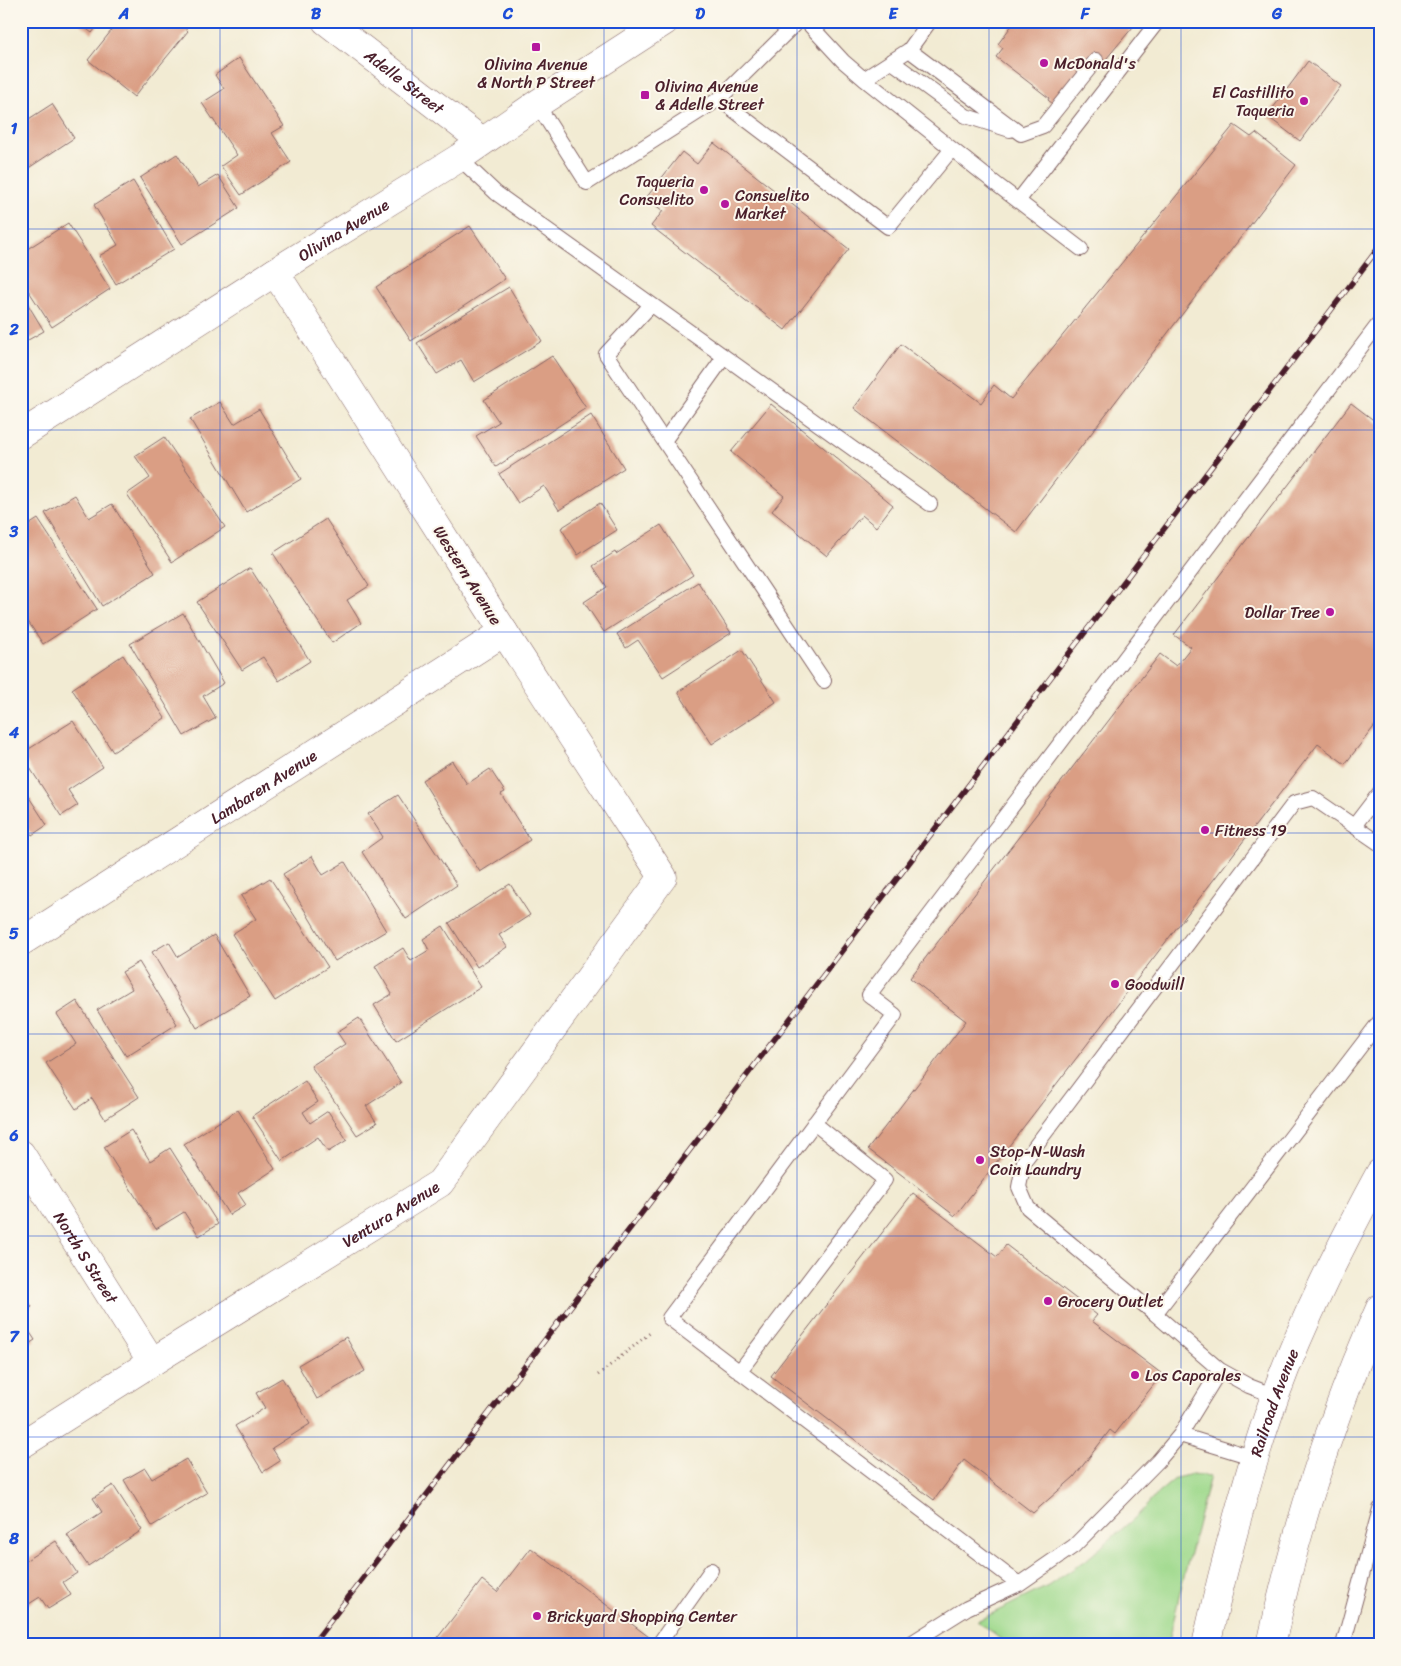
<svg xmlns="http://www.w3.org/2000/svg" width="1401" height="1666" font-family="Sriracha,sans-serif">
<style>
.green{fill:#9fd98c;stroke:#747c5c}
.building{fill:#da9e84}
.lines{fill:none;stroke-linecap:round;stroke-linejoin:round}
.service-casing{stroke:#856666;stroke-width:16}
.minor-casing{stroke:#856666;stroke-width:29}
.tertiary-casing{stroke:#856666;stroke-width:29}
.primary-casing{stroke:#856666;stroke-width:29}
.path{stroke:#856666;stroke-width:3;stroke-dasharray:1 4;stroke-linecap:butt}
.service{stroke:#fff;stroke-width:14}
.minor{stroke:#fff;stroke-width:28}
.tertiary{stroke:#fff;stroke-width:28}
.primary{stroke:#fff;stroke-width:28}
.rail-casing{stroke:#4a1f2b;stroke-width:5.5}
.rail{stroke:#fbf7ec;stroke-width:4;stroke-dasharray:11;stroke-linecap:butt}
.grid{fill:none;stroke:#1d4ed8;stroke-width:1;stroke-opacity:0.55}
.poi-dot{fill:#b5179e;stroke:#fbf7ec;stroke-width:2}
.labels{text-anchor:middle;stroke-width:4;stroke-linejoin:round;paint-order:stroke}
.poi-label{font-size:16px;fill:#4a1f2b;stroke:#fbf7ec;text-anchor:start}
.street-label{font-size:16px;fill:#4a1f2b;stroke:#fbf7ec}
.neatline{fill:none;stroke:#1d4ed8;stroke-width:2}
.grid-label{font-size:16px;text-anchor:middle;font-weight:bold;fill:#1d4ed8}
</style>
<rect width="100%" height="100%" fill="#fbf7ec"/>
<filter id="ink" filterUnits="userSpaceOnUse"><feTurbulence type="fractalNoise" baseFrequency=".02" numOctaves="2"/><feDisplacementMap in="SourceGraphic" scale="10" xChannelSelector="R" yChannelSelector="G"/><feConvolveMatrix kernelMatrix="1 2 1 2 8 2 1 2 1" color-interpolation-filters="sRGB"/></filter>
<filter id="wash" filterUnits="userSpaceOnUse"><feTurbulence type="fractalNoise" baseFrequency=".0096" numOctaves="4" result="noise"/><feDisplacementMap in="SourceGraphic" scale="20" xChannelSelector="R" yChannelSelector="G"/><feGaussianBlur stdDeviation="1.12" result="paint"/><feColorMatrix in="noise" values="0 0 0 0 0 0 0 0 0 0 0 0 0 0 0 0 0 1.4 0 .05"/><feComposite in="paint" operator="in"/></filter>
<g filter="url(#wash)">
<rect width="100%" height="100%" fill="#f2ebd3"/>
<path class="green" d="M 1192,1474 L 1210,1476 L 1182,1584 L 1168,1645 L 1008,1645 L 977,1621 L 1048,1586 L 1085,1561 L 1137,1516 L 1158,1493 L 1176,1478 Z"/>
<g id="blocks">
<path class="building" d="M 76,21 L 101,21 L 92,33 Z
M 119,21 L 176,21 L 188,31 L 134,97 L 88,60 Z
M 1015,21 L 1022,23 L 1023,21 L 1138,21 L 1101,65 L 1090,56 L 1053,104 L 1048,100 L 1049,98 L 996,57 L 1003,48 L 998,44 Z
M 239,58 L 284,126 L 272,133 L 291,162 L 241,195 L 221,166 L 237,155 L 202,103 L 224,89 L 215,75 Z
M 1308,61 L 1341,86 L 1300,141 L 1267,116 Z
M 52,104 L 74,138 L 27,169 L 21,160 L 21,124 Z
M 1234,125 L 1251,137 L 1256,133 L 1296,165 L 1016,532 L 854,408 L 901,344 L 981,403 L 994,385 L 1011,399 Z
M 714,143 L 849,249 L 785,330 L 651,226 L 663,211 L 646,198 L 682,152 L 697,164 Z
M 177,154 L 198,187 L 218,175 L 239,208 L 182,244 L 140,178 Z
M 133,181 L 174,249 L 116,284 L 99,256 L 118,245 L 94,205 Z
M 68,223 L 110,289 L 52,327 L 21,279 L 21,253 Z
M 470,226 L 505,279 L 411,341 L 376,287 Z
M 509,287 L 542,341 L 474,382 L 461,360 L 437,374 L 417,343 Z
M 21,293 L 44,331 L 21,344 Z
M 552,356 L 586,408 L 496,467 L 476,436 L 499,422 L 484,400 Z
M 220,402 L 234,424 L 259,409 L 301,479 L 246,512 L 190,419 Z
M 1351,403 L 1380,425 L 1380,719 L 1345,764 L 1318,744 L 955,1216 L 868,1149 L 966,1021 L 910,978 L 1160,654 L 1176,666 L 1191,647 L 1174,635 Z
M 771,404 L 893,505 L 876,527 L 862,515 L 827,556 L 772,511 L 784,496 L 731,452 Z
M 591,415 L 624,468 L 559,510 L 544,486 L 518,503 L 499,474 Z
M 164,437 L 225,527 L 172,562 L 127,494 L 150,478 L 135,456 Z
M 75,495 L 89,518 L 112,504 L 155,573 L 102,606 L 45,513 Z
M 600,503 L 617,530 L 578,555 L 561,528 Z
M 38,519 L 97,609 L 43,644 L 21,611 L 21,530 Z
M 326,519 L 369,586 L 347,600 L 361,623 L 332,643 L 273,553 Z
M 661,525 L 693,575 L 604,632 L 584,602 L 607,587 L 593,566 L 615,552 L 616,554 Z
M 250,568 L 310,661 L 279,681 L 263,657 L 242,670 L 197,602 Z
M 698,582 L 731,633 L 663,677 L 638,640 L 626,648 L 617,634 Z
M 183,613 L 224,683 L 203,696 L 216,718 L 184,736 L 130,644 Z
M 742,650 L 776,702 L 712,744 L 678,692 Z
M 123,655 L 165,718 L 113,752 L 72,689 Z
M 73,721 L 103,767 L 68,790 L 78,805 L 61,816 L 21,754 Z
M 452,761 L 467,784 L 490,769 L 505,792 L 501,794 L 530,840 L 480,872 L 422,780 Z
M 21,785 L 47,825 L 32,835 L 21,820 Z
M 398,795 L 457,885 L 406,919 L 362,852 L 383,837 L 368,814 Z
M 312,856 L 323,875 L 345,862 L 386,931 L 335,961 L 283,874 Z
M 270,878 L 328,967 L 275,1001 L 232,934 L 256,919 L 241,896 Z
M 510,884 L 530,915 L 499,935 L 507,947 L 477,967 L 449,923 Z
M 443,926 L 481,987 L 396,1041 L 374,1005 L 392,994 L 375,966 L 403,948 L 411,961 L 429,950 L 423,939 Z
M 214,935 L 250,996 L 197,1028 L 152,952 L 169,942 L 178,957 Z
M 139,962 L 177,1024 L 126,1056 L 97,1010 L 132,989 L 122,972 Z
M 77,1001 L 139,1097 L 105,1119 L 92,1098 L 76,1109 L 46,1063 L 76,1044 L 57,1014 Z
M 359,1018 L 401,1083 L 366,1106 L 377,1123 L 357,1135 L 311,1066 L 345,1044 L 337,1032 Z
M 305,1081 L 318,1102 L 303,1112 L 310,1123 L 328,1111 L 347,1140 L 328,1152 L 318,1137 L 282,1161 L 252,1116 Z
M 238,1110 L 275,1169 L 238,1193 L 246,1205 L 229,1215 L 184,1144 Z
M 131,1130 L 150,1161 L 170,1148 L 218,1224 L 199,1236 L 184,1212 L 156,1229 L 104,1147 Z
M 913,1193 L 997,1257 L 1006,1245 L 1097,1315 L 1092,1321 L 1162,1374 L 1115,1434 L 1110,1430 L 1074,1477 L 1033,1513 L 964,1460 L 934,1500 L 771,1376 Z
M 21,1289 L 32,1307 L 21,1314 Z
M 21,1319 L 35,1340 L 21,1349 Z
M 346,1337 L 365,1371 L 317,1399 L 298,1365 Z
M 282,1378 L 310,1424 L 272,1448 L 280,1461 L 263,1472 L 235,1426 L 265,1408 L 256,1393 Z
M 186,1459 L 207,1493 L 152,1526 L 124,1480 L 145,1468 L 152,1479 Z
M 113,1485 L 142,1530 L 88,1566 L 67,1535 L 102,1512 L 93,1498 Z
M 56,1541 L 77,1573 L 63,1582 L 71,1595 L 48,1609 L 40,1597 L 24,1607 L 21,1603 L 21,1561 L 22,1563 Z
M 531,1548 L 653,1640 L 649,1645 L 432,1645 L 482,1580 L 497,1592 Z
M 1379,1617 L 1380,1645 L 1372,1645 Z"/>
</g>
</g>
<g filter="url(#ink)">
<use href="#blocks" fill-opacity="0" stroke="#856666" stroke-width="1"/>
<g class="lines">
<g class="service-casing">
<path id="service" d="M 806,21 L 843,61 L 864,79 L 996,184 L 1081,249
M 909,50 L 1021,134 L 1043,126 L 1096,60
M 891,61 L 966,116 L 1010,130
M 864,79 L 909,50 L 930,21
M 719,99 L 888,227 L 952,149
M 537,104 L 587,183 L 719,99 L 798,21
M 459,158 L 496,193 L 930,504
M 1018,201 L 1158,21
M 651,305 L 606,354 L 824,681
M 664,441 L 724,357
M 1354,826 L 1380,792
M 1155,1314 L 1028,1208 L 1019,1187 L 1024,1161 L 1294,803 L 1313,798 L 1380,844
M 739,1372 L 885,1180 L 814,1123
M 1275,1396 L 1249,1386 L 1220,1370 L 1155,1314 L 1380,1021
M 1180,1435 L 1255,1458
M 1019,1584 L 669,1318 L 895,1015 L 869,995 L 1380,322
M 658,1645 L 711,1570
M 908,1645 L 967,1608 L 1019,1584 L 1074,1546 L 1158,1461 L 1180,1435 L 1220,1370
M 1343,1645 L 1380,1509"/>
</g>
<g class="minor-casing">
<g id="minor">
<path id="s1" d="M 326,21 L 482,141"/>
<path id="s2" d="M 21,942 L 504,632"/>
<path id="s3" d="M 21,1154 L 152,1362"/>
<path id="s4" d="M 21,1445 L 152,1362 L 440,1183 L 663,877 L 504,632 L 275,272"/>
</g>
</g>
<g class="tertiary-casing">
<g id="tertiary">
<path id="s5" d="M 21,435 L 275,272 L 459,158 L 537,104 L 665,21"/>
</g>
</g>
<g class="primary-casing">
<g id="primary">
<path id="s6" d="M 1206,1645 C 1225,1561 1246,1477 1275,1396 C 1303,1319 1341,1245 1380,1173"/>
<path d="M 1271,1645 C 1296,1528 1331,1416 1380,1308"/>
</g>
</g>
<path class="path" d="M 598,1375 L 650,1333"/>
<use href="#service" class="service"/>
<use href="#minor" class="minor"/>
<use href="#tertiary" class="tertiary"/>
<use href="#primary" class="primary"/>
<g class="rail-casing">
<path id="rail" d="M 312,1645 L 1380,246"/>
</g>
<use href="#rail" class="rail"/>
</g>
</g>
<path class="grid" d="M 220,21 L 220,1645M 412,21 L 412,1645M 604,21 L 604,1645M 797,21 L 797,1645M 989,21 L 989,1645M 1181,21 L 1181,1645M 21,229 L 1380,229M 21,430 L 1380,430M 21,632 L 1380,632M 21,833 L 1380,833M 21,1034 L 1380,1034M 21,1236 L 1380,1236M 21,1437 L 1380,1437"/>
<g class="poi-dot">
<rect x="531" y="42" width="10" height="10" rx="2.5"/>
<circle cx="1044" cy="63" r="5"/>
<rect x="640" y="90" width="10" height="10" rx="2.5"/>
<circle cx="1304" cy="101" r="5"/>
<circle cx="704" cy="190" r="5"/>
<circle cx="725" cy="204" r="5"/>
<circle cx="1330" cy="612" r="5"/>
<circle cx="1205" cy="830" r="5"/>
<circle cx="1115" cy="984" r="5"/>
<circle cx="980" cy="1160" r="5"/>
<circle cx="1048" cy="1301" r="5"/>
<circle cx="1135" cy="1375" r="5"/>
<circle cx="537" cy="1616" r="5"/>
</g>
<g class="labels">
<g class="poi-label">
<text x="1054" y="69">McDonald's</text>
<text x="536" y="70" text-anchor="middle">Olivina Avenue<tspan x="536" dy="18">&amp; North P Street</tspan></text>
<text x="655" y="92">Olivina Avenue<tspan x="655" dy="18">&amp; Adelle Street</tspan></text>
<text x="1294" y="98" text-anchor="end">El Castillito<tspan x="1294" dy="18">Taqueria</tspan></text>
<text x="694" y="187" text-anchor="end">Taqueria<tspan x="694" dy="18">Consuelito</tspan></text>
<text x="735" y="201">Consuelito<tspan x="735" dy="18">Market</tspan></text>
<text x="1320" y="618" text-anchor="end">Dollar Tree</text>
<text x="1215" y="836">Fitness 19</text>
<text x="1125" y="990">Goodwill</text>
<text x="990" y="1157">Stop-N-Wash<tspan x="990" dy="18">Coin Laundry</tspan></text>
<text x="1058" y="1307">Grocery Outlet</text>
<text x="1145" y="1381">Los Caporales</text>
<text x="547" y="1622">Brickyard Shopping Center</text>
</g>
<g class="street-label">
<text dy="6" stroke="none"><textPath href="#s1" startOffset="99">Adelle Street</textPath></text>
<text dy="6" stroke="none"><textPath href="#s5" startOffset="382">Olivina Avenue</textPath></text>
<text transform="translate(468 575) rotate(58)" y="6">Western Avenue</text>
<text dy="6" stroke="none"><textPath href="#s2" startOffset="288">Lambaren Avenue</textPath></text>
<text dy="6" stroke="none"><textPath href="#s4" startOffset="436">Ventura Avenue</textPath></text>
<text dy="6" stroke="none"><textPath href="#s3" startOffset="122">North S Street</textPath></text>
<text dy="6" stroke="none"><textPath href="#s6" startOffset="252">Railroad Avenue</textPath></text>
</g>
</g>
<rect width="1401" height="1666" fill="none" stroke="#fbf7ec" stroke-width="55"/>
<rect x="28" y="28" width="1346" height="1610" class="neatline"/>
<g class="grid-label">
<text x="124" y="19">A</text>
<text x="316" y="19">B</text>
<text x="508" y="19">C</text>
<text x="700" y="19">D</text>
<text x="893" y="19">E</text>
<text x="1085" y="19">F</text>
<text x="1277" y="19">G</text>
<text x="14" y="134">1</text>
<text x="14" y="335">2</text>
<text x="14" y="537">3</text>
<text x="14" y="738">4</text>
<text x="14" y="939">5</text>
<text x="14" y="1141">6</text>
<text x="14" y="1342">7</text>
<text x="14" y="1544">8</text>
</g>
</svg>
